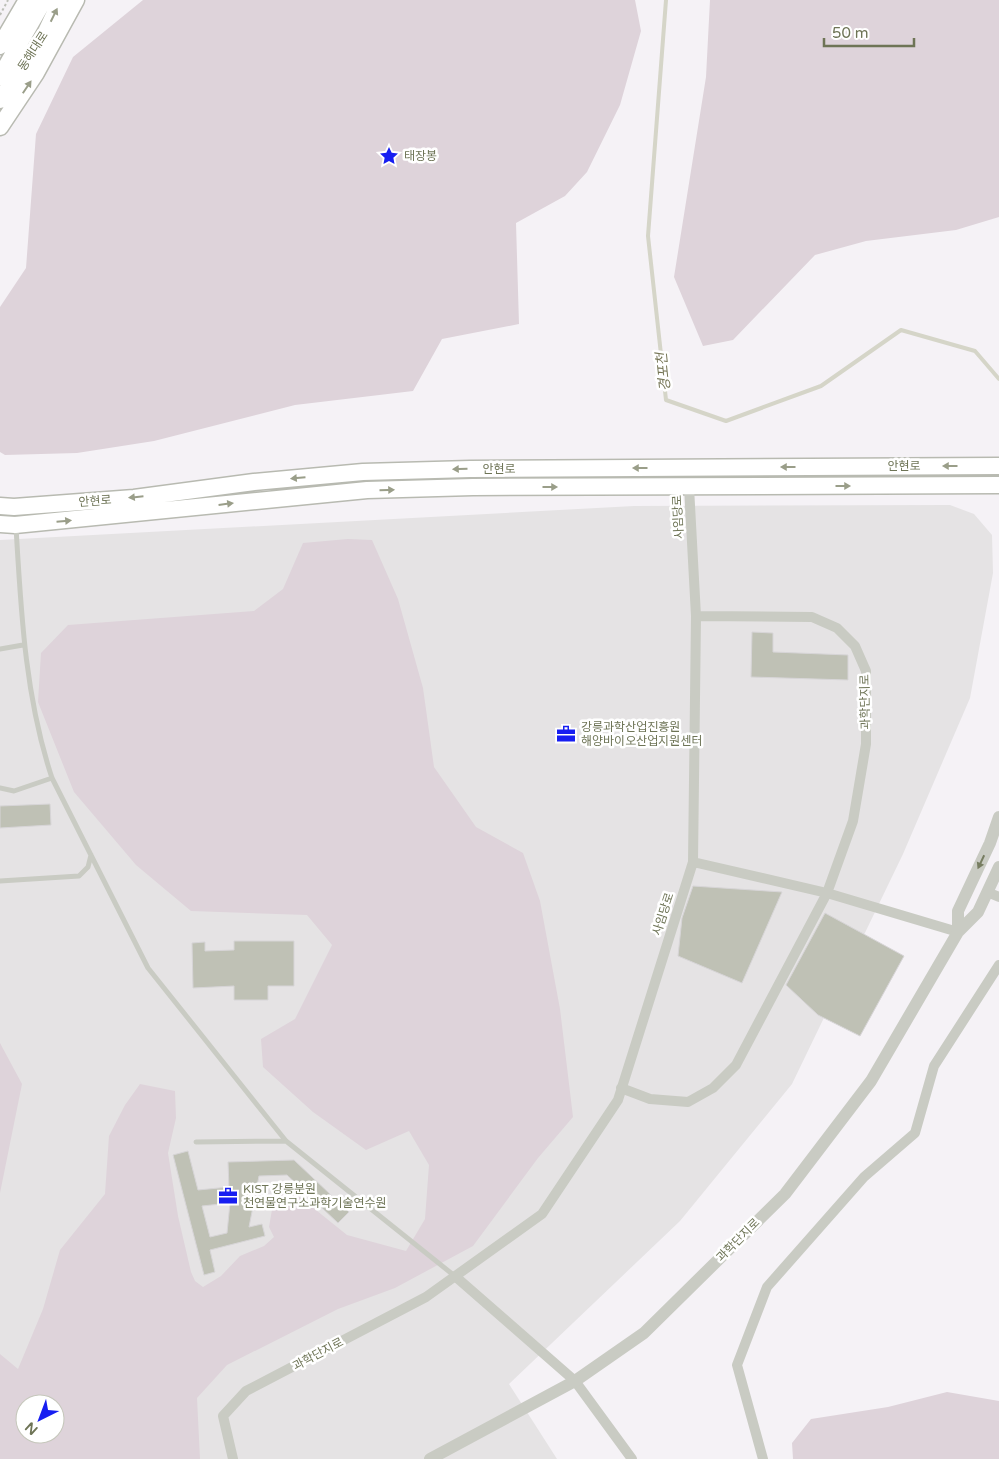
<svg xmlns="http://www.w3.org/2000/svg" width="999" height="1459" font-family="'Varela Round','Noto Sans KR',sans-serif">
<style>
.built{fill:#e5e3e4;fill-rule:evenodd}
.green{fill:#ded3da;fill-rule:evenodd}
.lines{fill:none;stroke-linecap:round;stroke-linejoin:round}
.stream{stroke:#d5d5c8;stroke-width:4}
.building{fill:#bfc1b5;stroke:#d7d5d7;fill-rule:evenodd}
.trunk-casing{stroke:#b8bab1;stroke-width:19}
.path{stroke:#bdbfb8;stroke-width:2;stroke-dasharray:2.5 2.5;stroke-linecap:butt}
.service{stroke:#c9cbc3;stroke-width:5}
.minor{stroke:#c9cbc3;stroke-width:10}
.tertiary{stroke:#c9cbc3;stroke-width:12}
.trunk{stroke:#fff;stroke-width:16}
.oneway{fill:#9a9e89}
.oneway2{fill:#777d61}
.labels{text-anchor:middle;stroke-width:5;stroke-linejoin:round;paint-order:stroke}
.street-label{font-size:12px;fill:#6e7456;stroke:#fff}
.poi-label{font-size:12px;fill:#6e7456;stroke:#fff;text-anchor:start}
.water-label{font-size:14px;font-style:italic;fill:#747454;stroke:#fff}
</style>
<rect width="100%" height="100%" fill="#f5f2f6"/>
<path class="built" d="M 950,505 L 974,514 L 992,535 L 993,573 L 970,698 L 903,854 L 792,1084 L 680,1221 L 509,1384 L 557,1459 L 0,1459 L 0,540 L 634,506 ZM 25,1404 L 55,1404 L 55,1434 L 25,1434 Z"/>
<path class="green" d="M 143,0 L 635,0 L 641,31 L 620,105 L 587,172 L 565,196 L 516,223 L 519,324 L 442,339 L 413,391 L 295,405 L 154,441 L 77,453 L 5,455 L 0,452 L 0,307 L 26,268 L 36,134 L 73,57 Z
M 710,0 L 999,0 L 999,217 L 956,230 L 866,241 L 815,255 L 733,340 L 703,346 L 674,277 L 706,77 Z
M 348,539 L 372,540 L 398,599 L 423,688 L 434,767 L 476,827 L 523,853 L 540,901 L 560,1009 L 573,1117 L 538,1158 L 473,1246 L 395,1288 L 338,1309 L 227,1365 L 197,1398 L 200,1459 L 0,1459 L 0,1354 L 18,1369 L 43,1309 L 60,1250 L 105,1194 L 109,1136 L 125,1105 L 140,1084 L 175,1091 L 176,1118 L 168,1153 L 178,1216 L 191,1272 L 195,1281 L 203,1287 L 221,1276 L 240,1256 L 264,1246 L 274,1237 L 269,1227 L 274,1198 L 286,1192 L 296,1194 L 347,1235 L 406,1251 L 425,1219 L 429,1165 L 409,1131 L 366,1150 L 313,1112 L 263,1067 L 261,1039 L 295,1019 L 332,945 L 307,915 L 191,911 L 136,865 L 74,792 L 38,702 L 41,653 L 68,625 L 254,611 L 283,589 L 303,543 ZM 25,1404 L 55,1404 L 55,1434 L 25,1434 Z
M 0,1043 L 22,1084 L 0,1193 Z
M 947,1392 L 999,1401 L 999,1459 L 793,1459 L 792,1443 L 811,1419 L 888,1407 Z"/>
<g class="lines">
<path class="stream" d="M 666,0 L 648,236 L 666,400 L 726,421 L 821,386 L 901,330 L 975,351 L 999,379"/>
</g>
<path class="building" d="M 752,632 L 773,633 L 773,652 L 848,655 L 848,680 L 751,677 Z
M 50,804 L 51,825 L 0,828 L 0,806 Z
M 693,886 L 782,892 L 742,983 L 678,956 L 682,918 Z
M 825,913 L 904,956 L 860,1036 L 818,1015 L 786,985 Z
M 234,941 L 294,941 L 294,986 L 268,986 L 268,1000 L 234,1000 L 234,986 L 193,988 L 192,943 L 205,942 L 205,951 L 234,950 Z
M 188,1151 L 198,1190 L 229,1187 L 228,1162 L 294,1160 L 349,1212 L 338,1223 L 287,1175 L 259,1176 L 249,1227 L 262,1224 L 265,1236 L 210,1250 L 215,1272 L 204,1275 L 173,1155 ZM 230,1203 L 227,1233 L 210,1237 L 202,1206 Z"/>
<g class="lines">
<g class="trunk-casing">
<path id="trunk" d="M 0,46 L 27,0
M 0,77 L 44,0
M 0,100 L 46,32 L 61,0
M 0,127 L 36,73 L 76,0
M 0,506 L 14,507 L 134,498 L 254,482 L 363,472 L 470,469 L 999,466
M 0,524 L 15,525 L 367,490 L 473,487 L 999,485"/>
</g>
<path class="path" d="M 0,15 L 8,0"/>
<path class="service" d="M 16,527 C 21,611 25,697 52,778 L 148,968 L 286,1141 L 456,1277
M 0,649 L 23,645
M 0,788 L 14,791 L 52,778
M 0,881 L 79,876 L 88,867 L 91,855
M 196,1142 L 286,1141"/>
<path class="minor" d="M 693,862 L 827,893 L 958,932
M 987,892 L 999,897
M 621,1088 L 650,1099 L 688,1102 L 713,1088 L 736,1065 L 827,893 L 853,821 L 866,744 L 866,671 L 855,646 L 837,628 L 812,617 L 696,616
M 456,1277 L 575,1381 L 632,1459
M 233,1459 L 223,1416 L 246,1391 L 426,1297 L 542,1214 L 618,1100 L 693,862 L 696,616 L 689,487
M 763,1459 L 737,1365 L 767,1287 L 864,1177 L 915,1133 L 934,1066 L 999,965"/>
<path class="tertiary" d="M 958,932 L 958,911 L 990,843 L 999,817
M 430,1459 L 575,1381 L 644,1333 L 785,1194 L 871,1081 L 958,932 L 978,912 L 999,867"/>
<use href="#trunk" class="trunk"/>
</g>
<defs><path id="oneway-solid" d="M-6-.8H1V-3.2L6.5 0L1 3.2V.8H-6Z" transform="scale(1.25)"/></defs>
<g class="oneway">
<use href="#oneway-solid" transform="translate(54 15) rotate(-64)"/>
<use href="#oneway-solid" transform="translate(27 87) rotate(-56)"/>
<use href="#oneway-solid" transform="translate(950 466) rotate(180)"/>
<use href="#oneway-solid" transform="translate(788 467) rotate(180)"/>
<use href="#oneway-solid" transform="translate(640 468) rotate(180)"/>
<use href="#oneway-solid" transform="translate(460 469) rotate(178)"/>
<use href="#oneway-solid" transform="translate(298 478) rotate(175)"/>
<use href="#oneway-solid" transform="translate(843 486)"/>
<use href="#oneway-solid" transform="translate(550 487)"/>
<use href="#oneway-solid" transform="translate(387 490) rotate(-2)"/>
<use href="#oneway-solid" transform="translate(136 497) rotate(174)"/>
<use href="#oneway-solid" transform="translate(226 504) rotate(-7)"/>
<use href="#oneway-solid" transform="translate(64 521) rotate(-5)"/>
</g>
<use class="oneway2" href="#oneway-solid" transform="translate(981 862) rotate(115)"/>
<defs>
<g id="sight-bare" transform="scale(1.5)"><path d="M0-6L1.8-2.2L6-1.7L2.9 1.2L3.7 5.4L0 3.3L-3.7 5.4L-2.9 1.2L-6-1.7L-1.8-2.2Z" fill="#171ef1" stroke="#fff" stroke-width="2.5" paint-order="stroke"/></g>
<g id="office-bare" transform="scale(1.5)"><path d="M-6-3h4V-5.5h4V-3h4V5H-6ZM-1-4.5V-3h2v-1.5ZM-6 0V1H6V0Z" fill="#171ef1" stroke="#fff" stroke-width="2.5" paint-order="stroke"/></g>
</defs>
<g fill-rule="evenodd">
<use href="#sight-bare" x="389" y="156"/>
<use href="#office-bare" x="566" y="734"/>
<use href="#office-bare" x="228" y="1196"/>
</g>
<g class="labels">
<g class="street-label">
<text transform="translate(33 51) rotate(-57)" y="4">동해대로</text>
<text x="904" y="470">안현로</text>
<text x="499" y="473">안현로</text>
<text transform="translate(95 501) rotate(-4)" y="4">안현로</text>
<text transform="translate(678 517) rotate(-93)" y="4">사임당로</text>
<text transform="translate(865 702) rotate(-91)" y="4">과학단지로</text>
<text transform="translate(663 914) rotate(-72)" y="4">사임당로</text>
<text transform="translate(738 1240) rotate(-45)" y="4">과학단지로</text>
<text transform="translate(318 1354) rotate(-28)" y="4">과학단지로</text>
</g>
<g class="poi-label">
<text x="404" y="160">태장봉</text>
<text x="581" y="731">강릉과학산업진흥원<tspan x="581" dy="14">해양바이오산업지원센터</tspan></text>
<text x="243" y="1193">KIST 강릉분원<tspan x="243" dy="14">천연물연구소과학기술연수원</tspan></text>
</g>
<g class="water-label">
<text transform="translate(663 372) rotate(-96)" y="5">경포천</text>
</g>
</g>
<g transform="translate(40 1419) rotate(222)"><circle r="24" fill="#ffffff" stroke="#c5c7bb"/>
<path d="M0-4L9 19L0 12L-9 19Z" fill="#171ef1"/>
<text y="-8" font-size="14" font-weight="bold" text-anchor="middle" fill="#6e7456">N</text>
</g>
<path d="M824 38v8h90v-8" fill="none" stroke="#6e7456" stroke-width="2.5"/>
<text x="832" y="38" font-size="15" fill="#6e7456" stroke="#ffffff" stroke-width="4" paint-order="stroke">50 m</text>
</svg>
